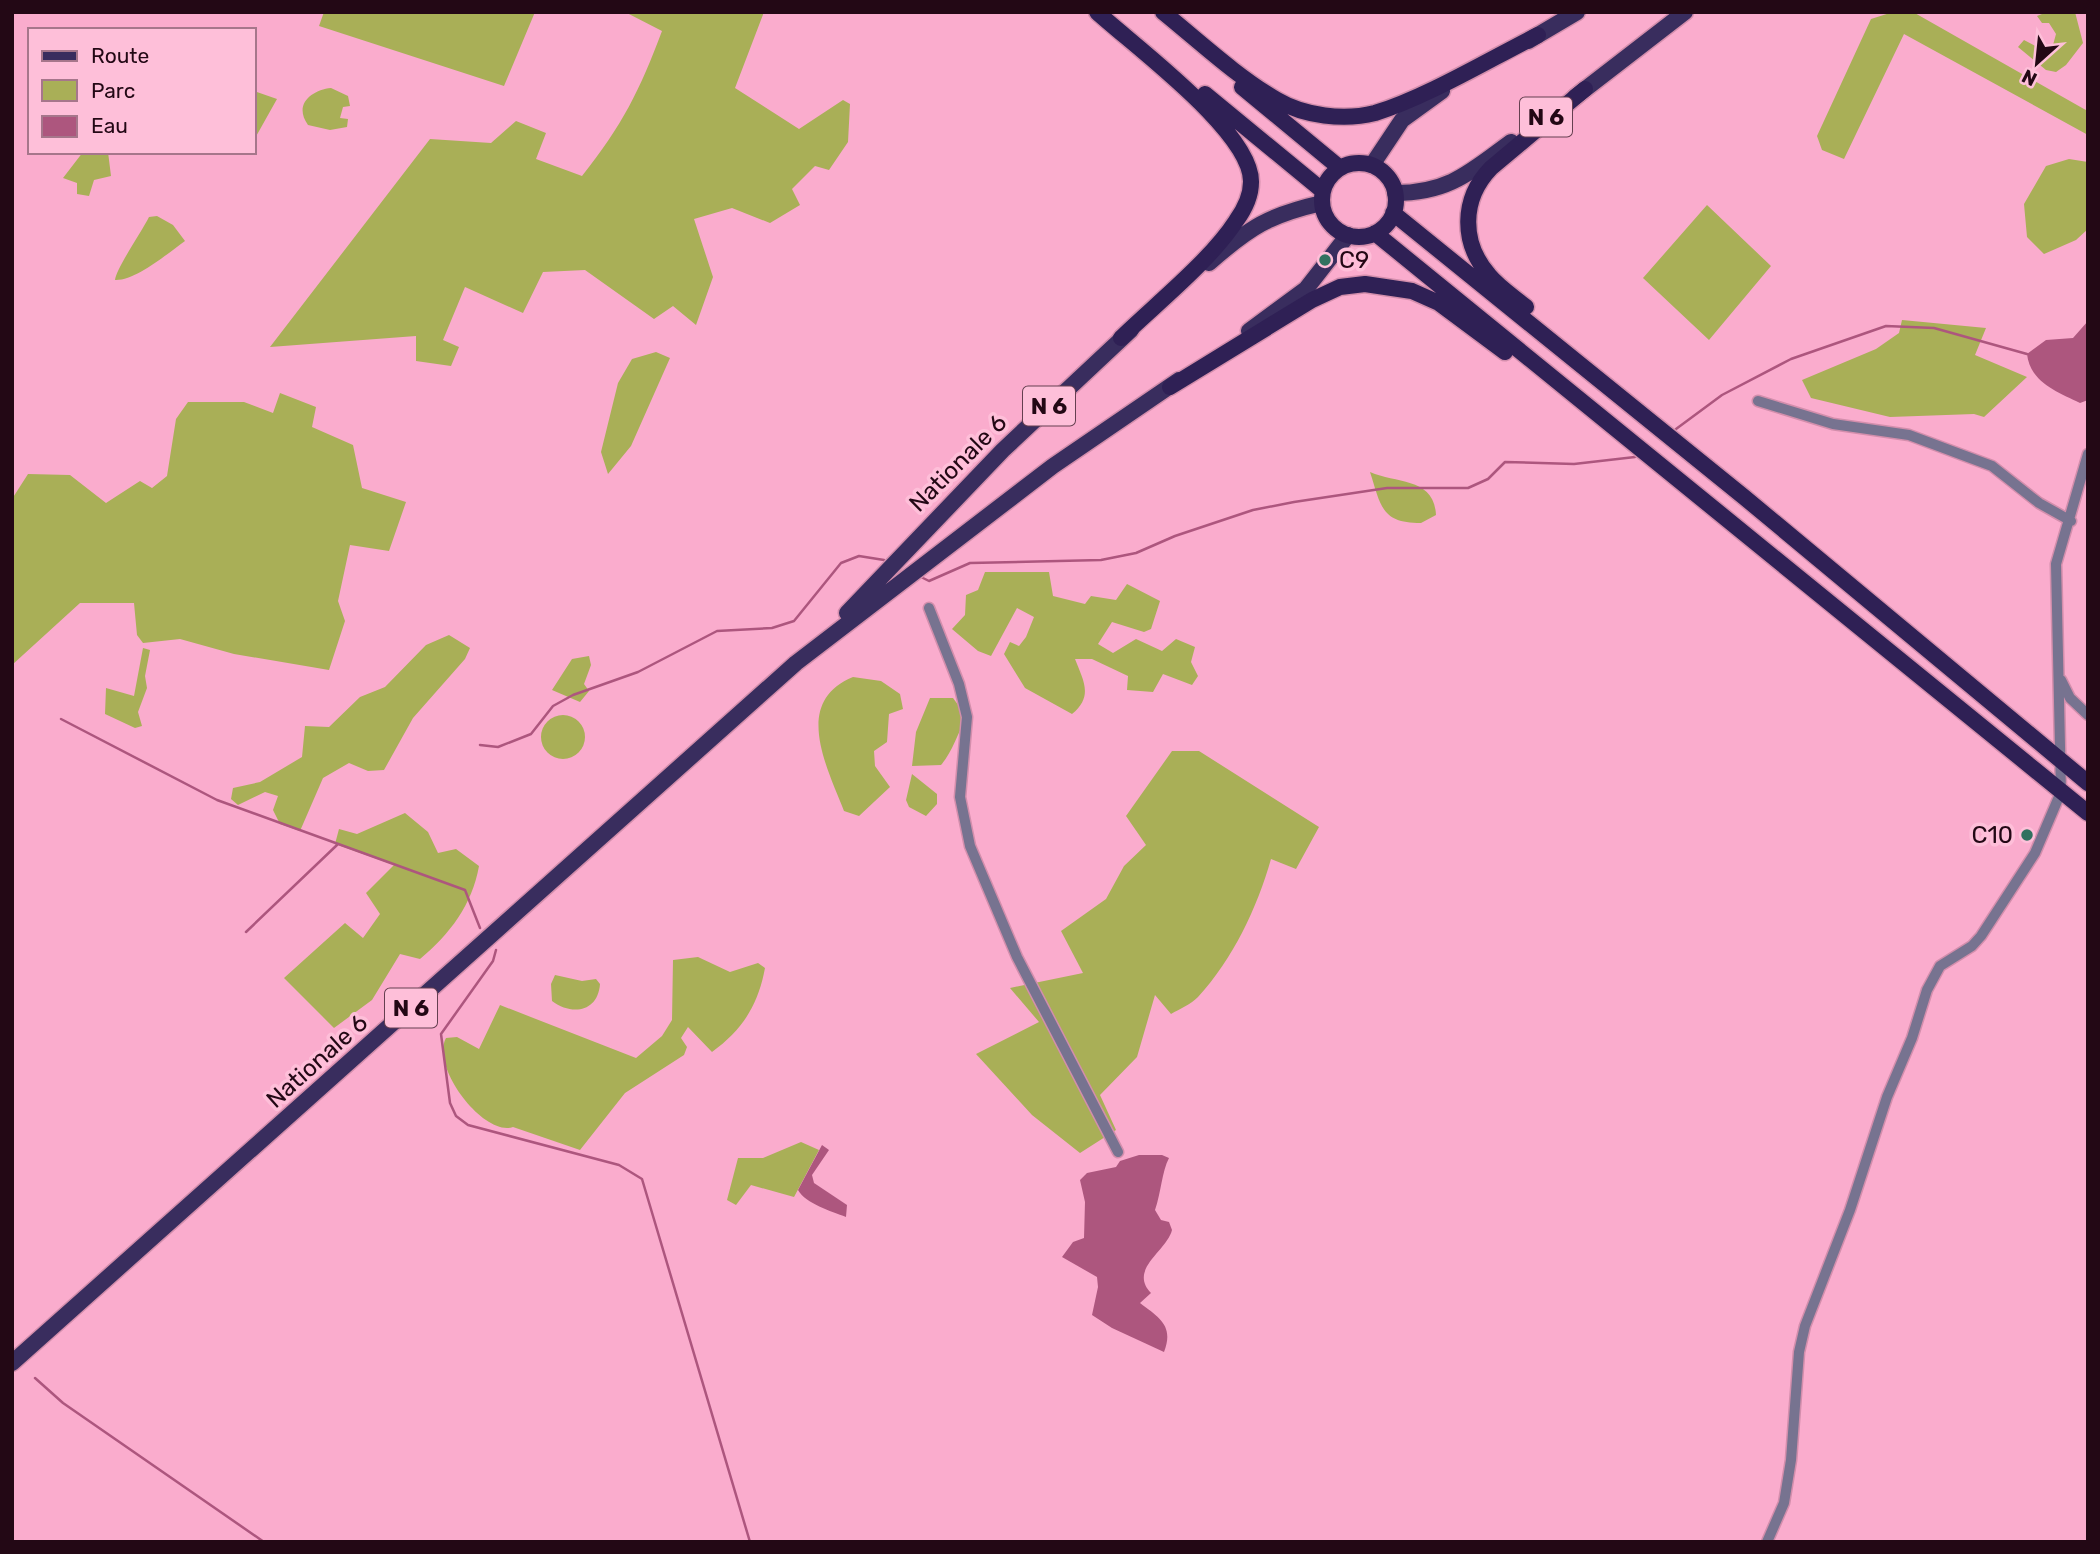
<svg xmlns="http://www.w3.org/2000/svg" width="2100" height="1554" font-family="Rubik,sans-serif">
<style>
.green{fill:#a9af57}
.water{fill:#ad567e}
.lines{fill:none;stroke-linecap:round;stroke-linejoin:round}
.stream{stroke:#ad567e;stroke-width:2.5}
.minor-casing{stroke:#d38eac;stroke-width:13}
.primary-casing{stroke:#d38eac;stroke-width:19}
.trunk-casing{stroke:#d38eac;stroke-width:19}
.minor{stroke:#777390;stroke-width:10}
.primary{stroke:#392d5e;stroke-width:16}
.trunk{stroke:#2f2055;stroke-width:16}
.poi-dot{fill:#31715f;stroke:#febfd9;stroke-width:2.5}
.labels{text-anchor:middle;stroke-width:7;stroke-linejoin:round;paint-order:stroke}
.shield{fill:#febfd9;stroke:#653f50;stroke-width:2}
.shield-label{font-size:23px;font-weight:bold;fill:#230815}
.poi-label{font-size:24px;fill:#230815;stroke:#febfd9;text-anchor:start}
.street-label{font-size:24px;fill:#230815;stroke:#febfd9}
</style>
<rect width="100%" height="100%" fill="#faaccd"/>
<path class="green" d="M 324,12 L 535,12 L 504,86 L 319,26 Z
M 625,12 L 764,12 L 735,88 L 799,129 L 843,100 L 850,104 L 848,142 L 829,170 L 815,166 L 792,189 L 800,205 L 770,223 L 732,208 L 694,219 L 713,277 L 696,325 L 673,306 L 654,319 L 585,270 L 543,272 L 523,313 L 465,287 L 443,340 L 459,347 L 451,366 L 416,361 L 416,336 L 270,347 L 430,139 L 491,143 L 516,121 L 546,133 L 536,159 L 582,176 C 622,126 640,90 662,31 Z
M 1893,12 L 1913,12 L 2084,109 L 2088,111 L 2088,135 L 1904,34 L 1844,159 L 1822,150 L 1817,136 L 1871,19 Z
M 2047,12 L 2075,12 L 2083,43 L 2066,65 L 2056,72 L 2046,70 L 2018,47 L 2024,40 L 2043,50 L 2053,45 L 2056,34 L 2049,23 L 2042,23 L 2037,16 Z
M 331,88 L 348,96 L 350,106 L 343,107 L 340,118 L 348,119 L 347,127 L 330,130 L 308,125 C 293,104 312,90 331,88 Z
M 254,91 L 277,99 L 254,140 Z
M 83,152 L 108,152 L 111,176 L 94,180 L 89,196 L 77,194 L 77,183 L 63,178 Z
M 2069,159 L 2088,162 L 2088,229 L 2076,240 L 2044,254 L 2027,237 L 2024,204 L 2046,166 Z
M 1707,205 L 1771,266 L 1709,340 L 1643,278 Z
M 157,216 L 173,225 L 185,241 C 167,254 135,281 115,280 C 116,269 142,231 149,217 Z
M 1902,320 L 1986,328 L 1975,355 L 2027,377 L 1984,417 L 1974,414 L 1890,417 L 1811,398 L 1802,380 L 1876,349 L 1899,333 Z
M 656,352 L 670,358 L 631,446 L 608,474 L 601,452 L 618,383 L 632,359 Z
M 280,393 L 316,407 L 312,427 L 353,445 L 362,488 L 406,502 L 389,551 L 350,545 L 338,601 L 345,621 L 329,670 L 234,654 L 180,639 L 143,643 L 137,635 L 134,603 L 80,603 L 12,665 L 12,499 L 28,474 L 70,475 L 106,503 L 140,481 L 152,488 L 167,476 L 176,419 L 188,402 L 244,402 L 273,413 Z
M 1370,472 C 1397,484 1434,477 1436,515 L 1421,523 C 1381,523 1381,506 1370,472 Z
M 985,572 L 1049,572 L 1053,596 L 1085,604 L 1091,596 L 1116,600 L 1127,584 L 1160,601 L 1151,629 L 1144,632 L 1112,622 L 1098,644 L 1113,653 L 1136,639 L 1162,651 L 1176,639 L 1195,647 L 1191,662 L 1198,676 L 1192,685 L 1163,674 L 1153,692 L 1127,690 L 1128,676 L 1092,659 L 1075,659 C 1083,680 1094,696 1072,714 L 1025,688 L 1004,654 L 1010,642 L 1019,646 L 1026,637 L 1034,617 L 1017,608 L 991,656 L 978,651 L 952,629 L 965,615 L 966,595 L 978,590 Z
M 449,635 L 470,648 L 465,659 L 413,718 L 384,770 L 368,771 L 349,763 L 323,778 L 300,831 L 280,824 L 273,810 L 278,796 L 265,792 L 238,805 L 231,799 L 233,788 L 260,782 L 302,757 L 305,726 L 329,727 L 360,697 L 385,687 L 426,645 Z
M 143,648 L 150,650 L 145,676 L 147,688 L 138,712 L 142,726 L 135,728 L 105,714 L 106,688 L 134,696 Z
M 589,656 L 591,665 L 584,684 L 589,691 L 580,702 L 552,690 L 572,659 Z
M 853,677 L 881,681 L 900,694 L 903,709 L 889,714 L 887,742 L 874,751 L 875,766 L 890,787 L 859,816 L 844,811 C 827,767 792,702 853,677 Z
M 930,698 L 953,698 L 967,717 C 958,732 952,753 941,765 L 912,766 L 916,732 Z
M541 737a22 22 0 1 1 44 0a22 22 0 1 1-44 0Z
M 1172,751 L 1199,751 L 1319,827 L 1296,869 L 1271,859 C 1257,908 1233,959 1198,997 C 1191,1004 1180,1009 1171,1014 L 1155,995 L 1137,1057 L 1100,1095 L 1116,1130 L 1080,1153 L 1032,1115 L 976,1054 L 1039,1022 L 1010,988 L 1083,973 L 1061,931 L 1106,899 L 1124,866 L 1146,845 L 1126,816 Z
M 912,774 L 937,794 L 937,804 L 926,816 L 909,807 L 906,800 Z
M 405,813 L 428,832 L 438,853 L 456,849 L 479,866 C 472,905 450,934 420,959 L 400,954 L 372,1000 L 334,1028 L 284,978 L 345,923 L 363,938 L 380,914 L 366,893 L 394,865 L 335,844 L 339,829 L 357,834 Z
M 698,957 L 730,972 L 758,963 L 765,968 C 758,1006 742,1030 712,1052 L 688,1027 L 681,1038 L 687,1047 L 684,1055 L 625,1093 L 580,1150 L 513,1127 C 484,1137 430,1067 446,1038 L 457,1037 L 479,1049 L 500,1005 L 636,1058 L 662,1036 L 672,1020 L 673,960 Z
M 555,975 L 582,981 L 596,979 L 600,984 C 598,1012 572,1016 552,1001 L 551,984 Z
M 801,1142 L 819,1150 L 794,1197 L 751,1185 L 736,1205 L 727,1200 L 738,1158 L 763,1158 Z"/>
<path class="water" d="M 2088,321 L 2088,400 L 2080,403 C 2057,392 2030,382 2027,354 L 2046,340 L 2073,338 Z
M 822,1145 L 829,1150 L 812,1175 L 814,1183 L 847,1205 L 846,1217 C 831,1211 806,1204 798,1190 Z
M 1139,1155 L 1162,1155 L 1169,1158 C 1162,1171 1161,1193 1155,1210 L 1161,1220 L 1169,1222 L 1172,1230 C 1167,1251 1128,1269 1151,1293 L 1140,1303 C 1160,1318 1174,1326 1164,1352 L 1112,1328 L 1092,1315 L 1098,1287 L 1097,1277 L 1062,1257 L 1073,1242 L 1084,1238 L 1085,1202 L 1080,1180 L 1087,1173 L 1116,1167 L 1120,1161 Z"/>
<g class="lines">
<path class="stream" d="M 1676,429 L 1722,395 L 1791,359 L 1886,326 L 1934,328 L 2027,354
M 921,577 L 929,581 L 970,563 L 1101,560 L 1136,553 L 1175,536 L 1253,510 L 1294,502 L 1387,488 L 1468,488 L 1488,479 L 1505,462 L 1574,464 L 1635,457
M 61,719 L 217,800 L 465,890 L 480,928
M 480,745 L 498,747 L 531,734 L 553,706 L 573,695 L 638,672 L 717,631 L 772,628 L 794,621 L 841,563 L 859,556 L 884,560
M 246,932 L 337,845
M 496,950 L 493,961 L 441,1034 L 450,1103 L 456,1116 L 468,1125 L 619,1165 L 642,1179 L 750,1542
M 35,1378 L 63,1403 L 264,1542"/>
<g class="minor-casing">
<path id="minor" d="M 1758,401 L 1833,424 L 1909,435 L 1992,466 L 2039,503 L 2071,521
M 929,608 L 959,684 L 967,717 L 960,797 L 970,846 L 1017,957 L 1118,1152
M 2061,680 L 2070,698 L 2088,715
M 1767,1542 L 1784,1503 L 1791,1460 L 1799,1352 L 1805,1326 L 1850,1210 L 1887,1097 L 1912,1038 L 1927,990 L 1940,966 L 1972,946 L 1981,936 L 2035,853 L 2061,792 L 2056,564 L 2088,454"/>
</g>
<g class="primary-casing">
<path id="primary" d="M 1528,41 L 1577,12
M 1575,97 L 1685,12
M 1372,165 L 1402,120 L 1442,91
M 1395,193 C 1449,193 1470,172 1511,142
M 1209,263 C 1250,227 1269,215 1322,203
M 1249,331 L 1306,289 L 1348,235
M 847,613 L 1003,450 L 1131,330
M 12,1363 L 796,663 L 1053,466 L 1179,380"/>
</g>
<g class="trunk-casing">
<path id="trunk" d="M 1097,12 C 1134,46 1252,132 1251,182 C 1251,195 1244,210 1236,221 C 1210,261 1156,304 1121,338
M 1163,12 C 1200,42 1236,76 1277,100 C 1304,116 1344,121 1375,113 C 1425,98 1490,59 1538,35
M 1242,87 L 1340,168
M 1205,94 L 1323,191
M1322 200a37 37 0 1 1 74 0a37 37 0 1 1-74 0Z
M 1393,213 L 1744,497 L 2088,783
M 1375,233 L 2088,813
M 1526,307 C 1514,297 1499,287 1489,275 C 1461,243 1461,199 1491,168 L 1585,89
M 1170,387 L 1312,300 L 1340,287 L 1365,284 L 1412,291 L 1439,303 L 1505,352"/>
</g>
<use href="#minor" class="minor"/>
<use href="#primary" class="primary"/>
<use href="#trunk" class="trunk"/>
</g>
<g class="poi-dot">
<circle cx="1325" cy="260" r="7"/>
<circle cx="2027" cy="835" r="7"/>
</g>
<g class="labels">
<g class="shield">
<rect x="1520" y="97.5" width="52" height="39" rx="5"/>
<rect x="1023" y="386.5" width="52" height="39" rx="5"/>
<rect x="385" y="988.5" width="52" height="39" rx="5"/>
</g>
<g class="shield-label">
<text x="1546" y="125">N 6</text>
<text x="1049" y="414">N 6</text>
<text x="411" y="1016">N 6</text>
</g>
<g class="poi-label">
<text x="1339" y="268">C9</text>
<text x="2013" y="843" text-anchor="end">C10</text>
</g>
<g class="street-label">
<text transform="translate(958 463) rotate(-45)" y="8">Nationale 6</text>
<text transform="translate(317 1061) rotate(-42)" y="8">Nationale 6</text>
</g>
</g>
<rect width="2100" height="1554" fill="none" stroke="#230815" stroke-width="28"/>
<rect x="28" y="28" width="228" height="126" fill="#febfd9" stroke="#a6768b" stroke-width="2"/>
<rect x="42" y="51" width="35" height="10" fill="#392d5e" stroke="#a6768b" stroke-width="2"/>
<text x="91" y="63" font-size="21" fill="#230815">Route</text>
<rect x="42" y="80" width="35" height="21" fill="#a9af57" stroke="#a6768b" stroke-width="2"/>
<text x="91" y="98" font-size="21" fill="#230815">Parc</text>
<rect x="42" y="116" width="35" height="21" fill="#ad567e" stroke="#a6768b" stroke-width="2"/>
<text x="91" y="133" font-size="21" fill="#230815">Eau</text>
<g transform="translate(2037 63) rotate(207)" stroke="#febfd9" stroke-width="5" paint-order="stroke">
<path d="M0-5L12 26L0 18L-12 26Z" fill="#230815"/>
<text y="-10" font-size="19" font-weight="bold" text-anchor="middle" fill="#230815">N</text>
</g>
</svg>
